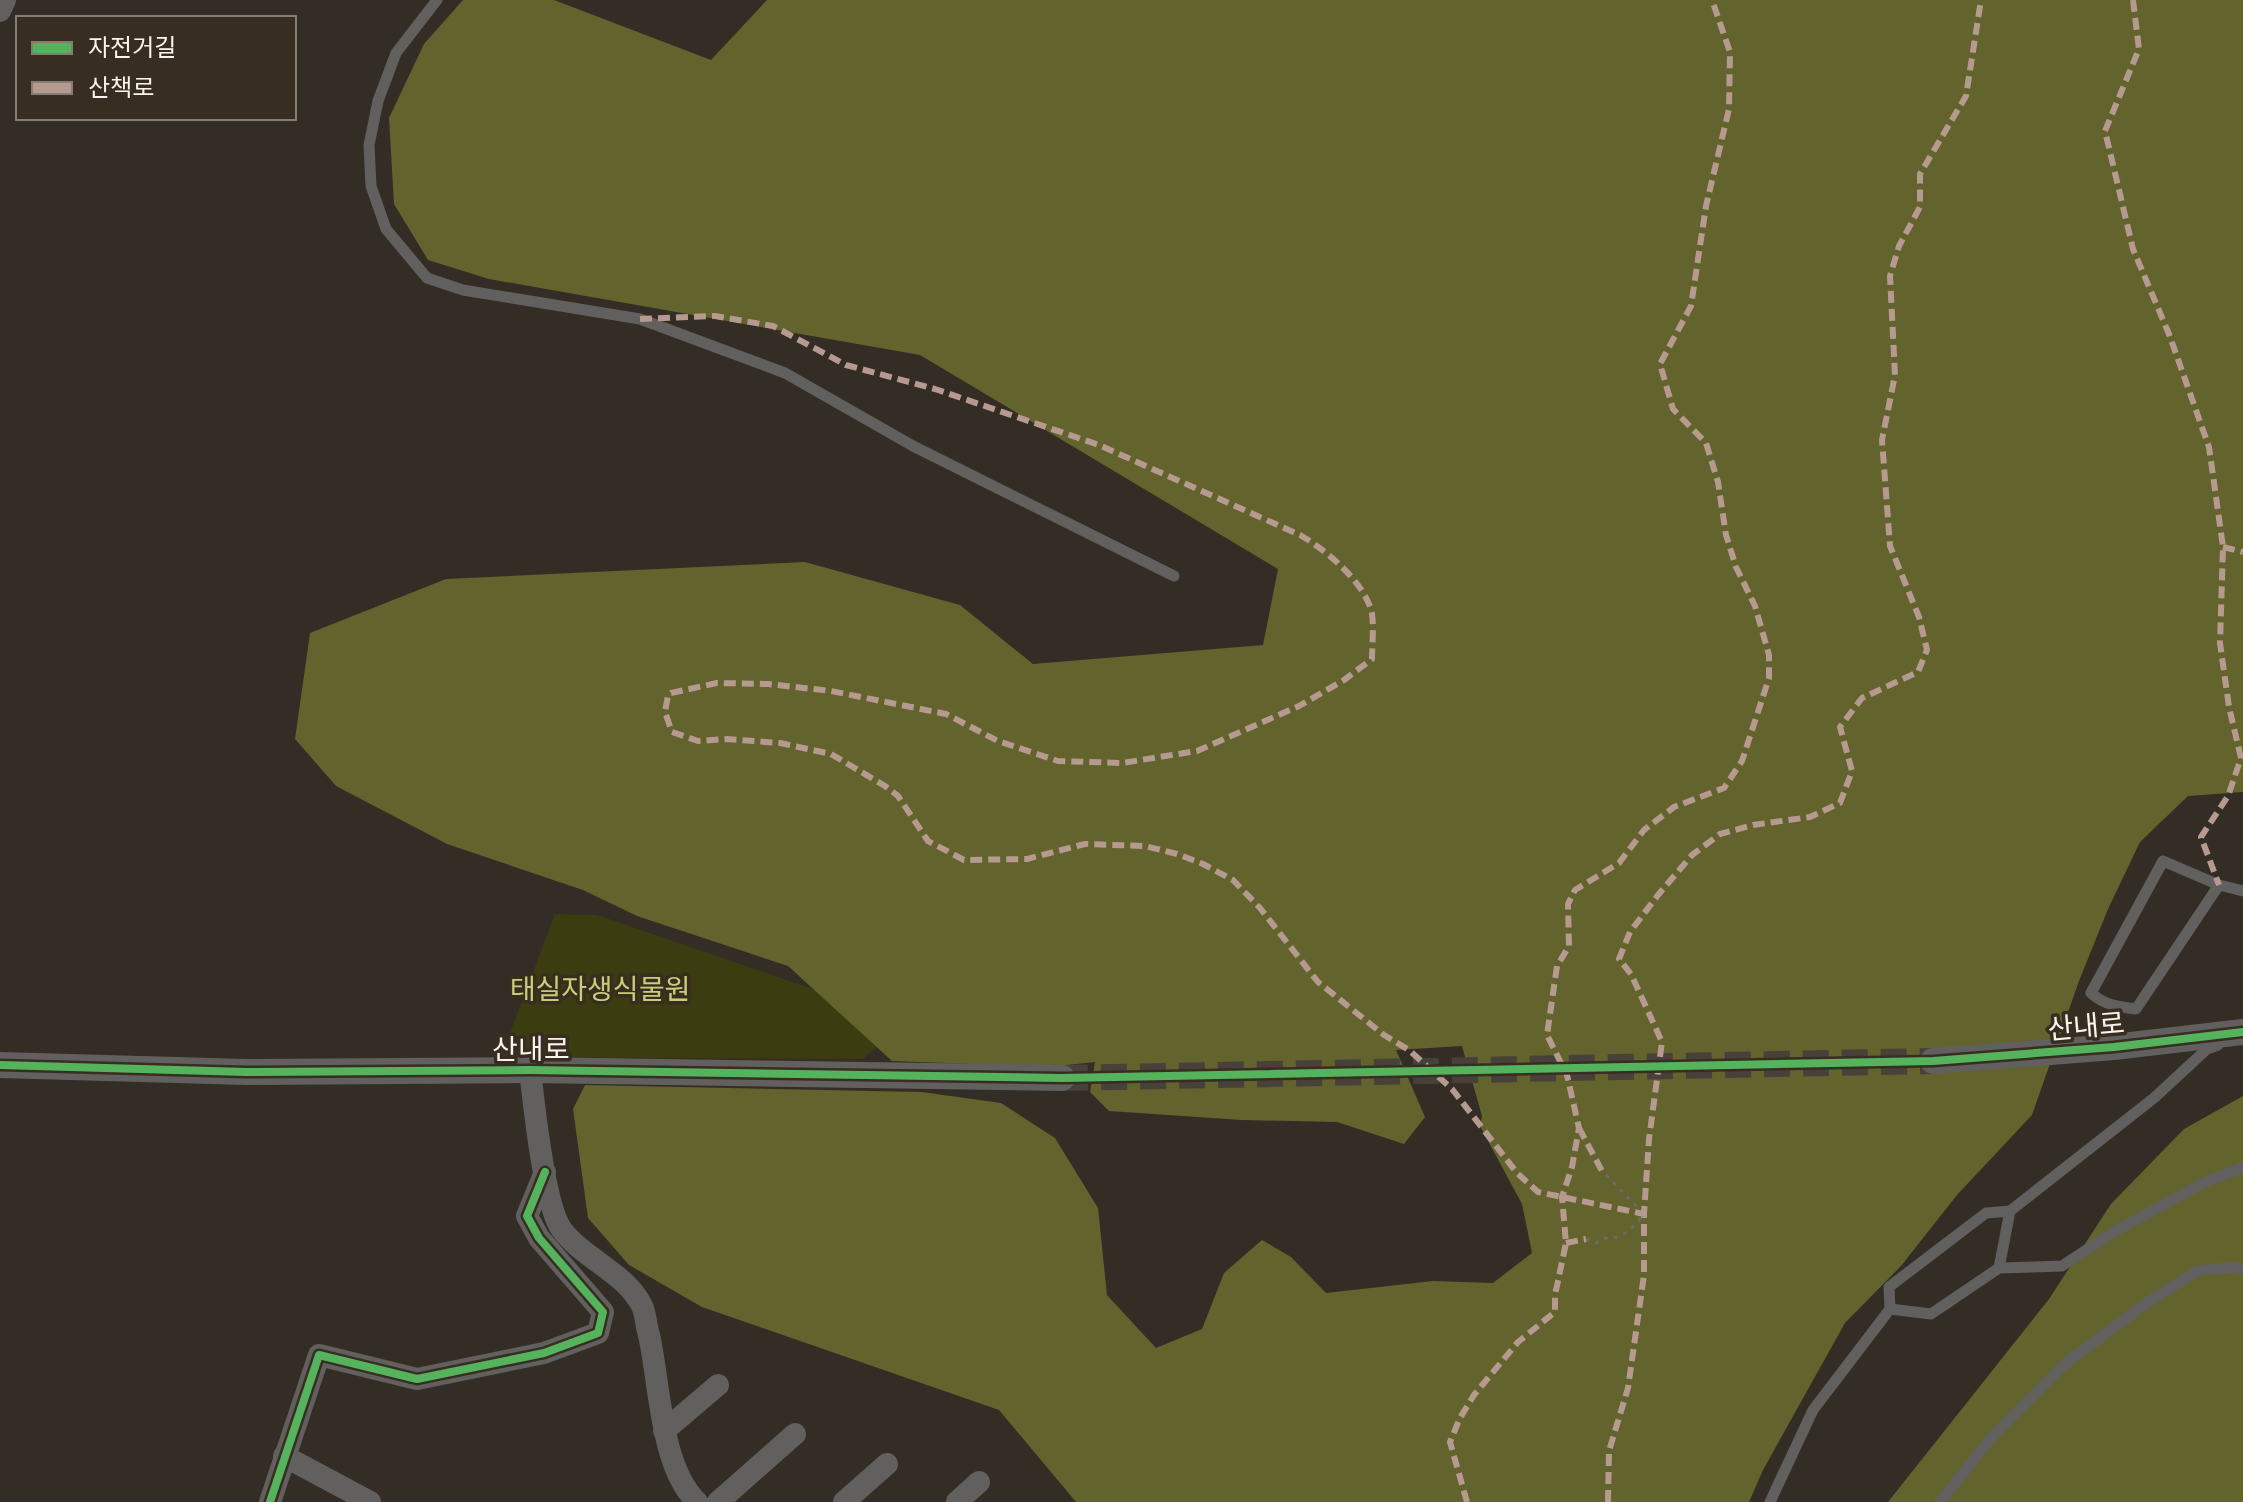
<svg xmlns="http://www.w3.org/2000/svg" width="2243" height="1502" font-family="'PT Sans Narrow','Noto Sans KR',sans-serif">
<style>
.green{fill:#3b3c10}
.forest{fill:#62632d}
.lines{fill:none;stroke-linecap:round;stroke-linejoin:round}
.tertiary-tunnel{stroke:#47413a;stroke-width:26;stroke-dasharray:26 13;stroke-linecap:butt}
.path{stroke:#6d6b67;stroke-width:3;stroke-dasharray:4 6;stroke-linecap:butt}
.service{stroke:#61605e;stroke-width:11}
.minor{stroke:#61605e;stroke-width:22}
.tertiary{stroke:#61605e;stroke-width:26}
.quiet{stroke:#b69a8f;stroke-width:6;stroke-dasharray:12 6;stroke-linecap:butt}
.cycleway-casing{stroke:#382d21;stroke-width:13}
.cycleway{stroke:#56b35d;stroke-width:8}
.labels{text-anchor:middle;stroke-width:7;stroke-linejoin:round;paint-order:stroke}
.park-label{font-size:28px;fill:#c9ce74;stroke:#382d21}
.street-label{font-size:28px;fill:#fbf4ec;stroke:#382d21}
</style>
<rect width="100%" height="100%" fill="#332d26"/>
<path class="green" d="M 555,914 L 597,915 L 886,1014 L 885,1039 L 863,1059 L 501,1057 Z"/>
<path class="forest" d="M 463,0 L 554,0 L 711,60 L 767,0 L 2243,0 L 2243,792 L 2188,796 L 2140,842 L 2108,909 L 2079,981 L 2032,1115 L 1957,1195 L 1901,1266 L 1845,1323 L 1763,1470 L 1749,1502 L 1076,1502 L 999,1410 L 702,1307 L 629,1265 L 588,1218 L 573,1109 L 585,1085 L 922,1092 L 1001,1103 L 1055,1138 L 1098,1208 L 1107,1295 L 1156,1348 L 1202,1329 L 1224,1273 L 1262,1240 L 1291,1257 L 1326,1293 L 1433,1281 L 1493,1283 L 1532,1253 L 1522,1204 L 1480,1126 L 1482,1116 L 1462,1046 L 1396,1050 L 1425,1117 L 1404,1144 L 1337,1122 L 1242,1120 L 1109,1111 L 1090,1092 L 1095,1062 L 1049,1067 L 892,1061 L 788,966 L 637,916 L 583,890 L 447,844 L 336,786 L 295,739 L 310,633 L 446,579 L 805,562 L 960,605 L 1033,664 L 1263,645 L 1278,569 L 920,355 L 489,279 L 428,260 L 394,204 L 389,118 L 424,44 Z
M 2243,1096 L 2243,1502 L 1888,1502 L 2049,1299 L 2111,1204 L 2184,1129 Z"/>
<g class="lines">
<path class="tertiary-tunnel" d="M 1062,1078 L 1933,1061"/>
<path class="path" d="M 1586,1239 L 1596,1243 L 1604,1238 C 1621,1241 1634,1227 1644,1214 L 1602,1171"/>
<path class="service" d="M 437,0 L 396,53 L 378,101 L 369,145 L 371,186 L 386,229 L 427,278 L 463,290 L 640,319 L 785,373 L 913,446 L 1174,576
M 2219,885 L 2136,1009 C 2119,1007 2104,1005 2091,993 L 2163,861 L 2219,885 L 2243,891
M 1999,1268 L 2062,1266 L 2112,1233 L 2205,1182 L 2243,1167
M 1890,1309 L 1931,1314 L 1999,1268 L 2010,1211
M 1770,1502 L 1813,1410 L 1890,1309 L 1889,1287 L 1986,1213 L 2010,1211 L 2154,1098 L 2207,1049 L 2218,1045
M 1940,1502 L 1991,1438 L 2066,1363 L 2145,1304 L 2197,1271 L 2236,1267 L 2243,1269"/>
<path class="minor" d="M 0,11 L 5,0
M 530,1070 C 534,1104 544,1206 562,1230 C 584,1259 626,1273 642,1306 C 646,1314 646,1326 649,1335 C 660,1384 660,1466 697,1502
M 664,1431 L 718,1385
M 284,1456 L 370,1502
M 270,1502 L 319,1355 L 417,1379 L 544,1353 L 598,1333 L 603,1312 L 539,1238 L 527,1216 L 545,1172
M 718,1502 L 795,1434
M 844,1502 L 887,1464
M 957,1502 L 979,1482"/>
<path class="tertiary" d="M 1933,1061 L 2114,1047 L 2243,1032
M 0,1065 L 246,1072 L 530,1070 L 1062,1078"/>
<path class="quiet" d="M 2133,0 L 2139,49 L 2105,131 L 2133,249 L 2169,334 L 2209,447 L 2223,547 L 2220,643 L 2229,707 L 2241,758 L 2228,796 L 2201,837 L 2219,885
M 640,319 L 715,316 L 773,326 L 846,365 L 935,389 L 1099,445 L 1300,535 C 1326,550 1366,583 1372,614 C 1374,628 1372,645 1372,659 L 1344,680 L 1299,706 L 1197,751 L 1122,763 L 1058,761 L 998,741 L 946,714 L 831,691 L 768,684 L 717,683 L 671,693 L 668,695 L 665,712 L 672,732 L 698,741 L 727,739 L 780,743 L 831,754 L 885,786 L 898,796 L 928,841 L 964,860 L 1027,859 L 1085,844 L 1145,846 L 1177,854 L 1203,864 L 1233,880 L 1260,908 L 1318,982 L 1384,1035 L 1409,1050 L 1452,1089 L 1517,1173 L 1538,1192 L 1644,1214
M 2223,547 L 2243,552
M 1579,1128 L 1602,1171
M 1566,1243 L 1586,1239
M 1467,1502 L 1450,1442 L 1460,1418 L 1474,1395 L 1518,1342 L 1555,1312 L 1555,1295 L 1566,1243 L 1562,1197 L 1572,1167 L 1579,1128 L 1567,1075 L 1547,1035 L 1557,966 L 1569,946 L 1568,904 L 1575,890 L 1619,863 L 1644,830 L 1674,807 L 1724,788 L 1742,761 L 1769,678 L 1769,655 L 1755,606 L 1736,567 L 1726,535 L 1718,482 L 1706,443 L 1673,409 L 1660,364 L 1691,306 L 1706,206 L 1729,109 L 1730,52 L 1712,0
M 1608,1502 L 1609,1451 L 1628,1388 L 1644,1275 L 1644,1214 L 1649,1139 L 1662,1042 L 1631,974 L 1619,959 L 1630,932 L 1658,895 L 1692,855 L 1720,834 L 1753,825 L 1810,817 L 1840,803 L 1852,771 L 1840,727 L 1862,698 L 1918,672 L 1927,650 L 1919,617 L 1890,546 L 1882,440 L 1895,375 L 1890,276 L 1899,246 L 1920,207 L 1920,174 L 1966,96 L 1981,0"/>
<g class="cycleway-casing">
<path id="cycleway" d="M 0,1065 L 246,1072 L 530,1070 L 1062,1078 L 1933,1061 L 2114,1047 L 2243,1032
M 270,1502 L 319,1355 L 417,1379 L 544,1353 L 598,1333 L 603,1312 L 539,1238 L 527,1216 L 545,1172"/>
</g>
<use href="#cycleway" class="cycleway"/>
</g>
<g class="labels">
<g class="park-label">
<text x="600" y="999">태실자생식물원</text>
</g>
<g class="street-label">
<text transform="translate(2086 1026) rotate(-5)" y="10">산내로</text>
<text x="531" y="1059">산내로</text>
</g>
</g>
<rect x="16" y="16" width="280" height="104" fill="#382d21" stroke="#867d72" stroke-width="2"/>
<rect x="32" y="42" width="40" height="12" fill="#56b35d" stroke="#867d72" stroke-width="2"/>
<text x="88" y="56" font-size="24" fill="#fbf4ec">자전거길</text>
<rect x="32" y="82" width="40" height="12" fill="#b69a8f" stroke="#867d72" stroke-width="2"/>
<text x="88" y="96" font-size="24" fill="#fbf4ec">산책로</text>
</svg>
